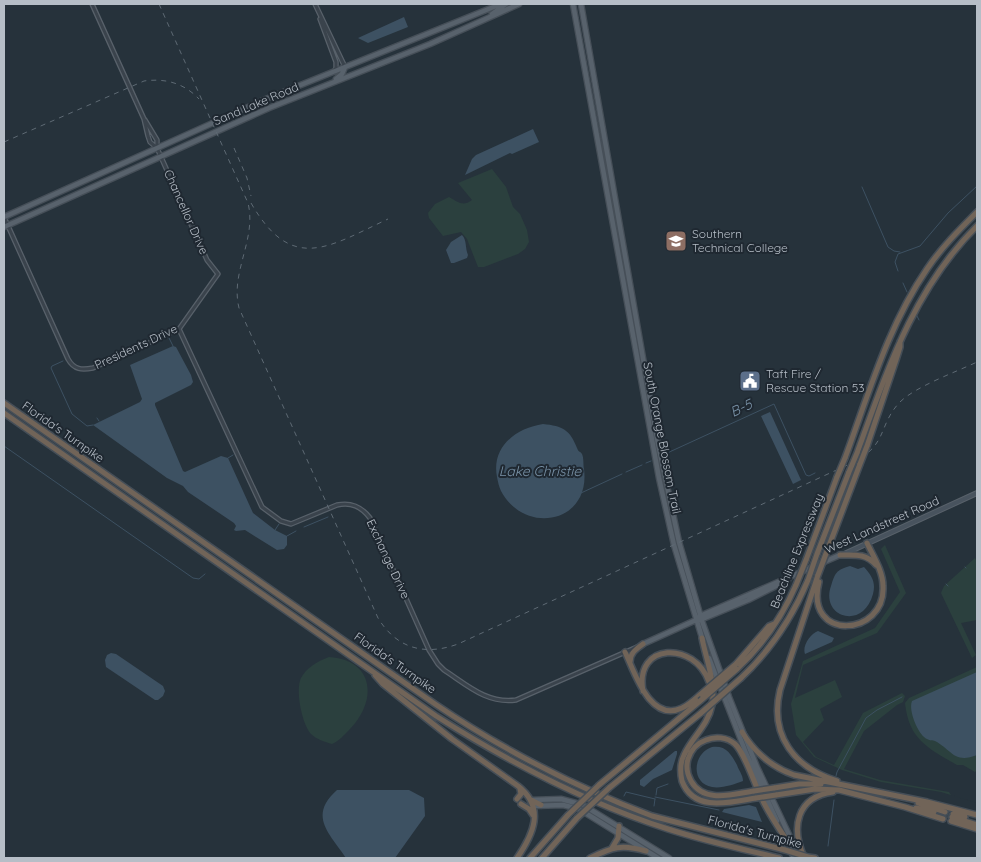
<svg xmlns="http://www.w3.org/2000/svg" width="981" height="862" font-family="Quicksand,sans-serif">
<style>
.green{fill:#2b403e}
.water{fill:#3d5162}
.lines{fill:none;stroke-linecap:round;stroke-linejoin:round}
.stream{stroke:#3d5162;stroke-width:1}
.motorway-tunnel{stroke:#3c4750;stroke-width:5;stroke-dasharray:5 2.5;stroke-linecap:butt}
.tertiary-casing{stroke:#58616a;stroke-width:5.5}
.secondary-casing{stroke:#58616a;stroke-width:6}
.primary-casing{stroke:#464f58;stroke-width:7}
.motorway-casing{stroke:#454e57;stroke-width:8}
.tertiary{stroke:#3a434c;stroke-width:3}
.secondary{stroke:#48535e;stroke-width:4}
.primary{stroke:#58626c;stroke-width:4.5}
.motorway{stroke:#716458;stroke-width:5}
.rail{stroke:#5e6a74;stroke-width:1;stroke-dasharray:5 5;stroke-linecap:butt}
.motorway-bridge-casing{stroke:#454e57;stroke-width:8;stroke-linecap:butt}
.motorway-bridge{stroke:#716458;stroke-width:5}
.labels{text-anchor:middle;stroke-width:4;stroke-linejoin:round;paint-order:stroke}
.street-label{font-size:12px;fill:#b6bec7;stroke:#1f2831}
.poi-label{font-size:12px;fill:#b6bec7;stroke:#1f2831;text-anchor:start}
.water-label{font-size:14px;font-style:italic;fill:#7992a7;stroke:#1f2831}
</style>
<rect width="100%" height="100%" fill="#26323b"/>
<path class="green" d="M 492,169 L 506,187 L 513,207 L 520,214 L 527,230 L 529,242 L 525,249 L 518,254 L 484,267 L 478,267 L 467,239 L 461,232 L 443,236 L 429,218 L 428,213 L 435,204 L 449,197 C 458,202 463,207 472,200 L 458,183 Z
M 885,545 L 906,593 L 877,633 L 803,665 L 795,698 L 835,680 L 842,697 L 820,709 L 824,720 L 803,742 L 816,757 L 834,765 L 863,713 L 902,693 L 905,696 L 903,702 L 897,705 L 864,731 L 844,769 L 880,780 L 949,792 L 951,795 L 977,803 L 941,792 L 881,782 L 842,770 L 814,757 L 796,735 L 791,704 L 803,661 L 875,628 L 900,592 L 881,549 Z
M 975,558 L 977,562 L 977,620 L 961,623 L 976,655 L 972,658 L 941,593 L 944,586 Z
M 329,657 C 374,660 378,700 350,729 C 344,735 339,741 332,744 C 325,742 316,739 311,734 C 302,724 295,690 301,678 C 306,668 318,661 329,657 Z
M 977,667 L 977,770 L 975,772 L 963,765 L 957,765 C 928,748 909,740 905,703 L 909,698 Z"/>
<path class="water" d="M 404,17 L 408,27 L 368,43 L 358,38 Z
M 533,129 L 539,142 L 512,154 L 510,153 L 465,175 L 472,159 L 476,155 Z
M 462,235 C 467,240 465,248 468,255 L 467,258 L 454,263 L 451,263 L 446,250 L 451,242 Z
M 173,346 L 176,347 L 191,375 L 193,382 L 191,385 L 155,403 L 155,405 L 183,471 L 185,472 L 221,456 L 228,458 L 253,513 L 275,530 L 287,536 L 287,545 L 284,549 L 277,550 L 245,530 L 236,531 L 234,530 L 236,526 L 234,523 L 188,492 L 183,486 L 167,478 L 93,425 L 140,402 L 142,399 L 130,365 Z
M 770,412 L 801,480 L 793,484 L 761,416 Z
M 543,424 C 563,426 570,430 577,448 C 579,453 579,450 582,454 C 584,458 583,465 584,469 C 591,523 525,536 501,491 C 499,487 498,482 497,477 C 491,446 517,428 543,424 Z
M 850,566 L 858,569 L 864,567 C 872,576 876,582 873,594 C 863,631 820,617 831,586 C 835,573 836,570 850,566 Z
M 818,631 L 834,638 L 832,642 L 805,654 C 802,646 810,634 818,631 Z
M 111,653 L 116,654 L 163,686 L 165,691 L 163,696 L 158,700 L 155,700 L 106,667 L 105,660 L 107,655 Z
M 977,672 L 977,755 C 954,764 952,750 935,741 C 933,740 930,741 927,739 C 918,735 908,710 912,701 Z
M 712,747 C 726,745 731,754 737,765 C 739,771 743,775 743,781 C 735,784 721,789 712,787 C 690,783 693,753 712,747 Z
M 675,751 L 677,751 L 677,754 L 672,770 L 653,779 L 644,787 L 640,785 L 640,780 Z
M 337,790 L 409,790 L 424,798 L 425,816 L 395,858 L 346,858 C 329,833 308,816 337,790 Z
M 749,805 L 756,807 L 762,822 L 722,812 L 724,809 Z"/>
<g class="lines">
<path class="stream" d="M 862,187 L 888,247 L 894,251 L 900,252
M 898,271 L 895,262 L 898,254 L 920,246 L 948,213 L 977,186
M 903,283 L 907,292
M 916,314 L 919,320
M 168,336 L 173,346
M 63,361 L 52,366 L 51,368 L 72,414 L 87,426 L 93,425
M 97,418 L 99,421
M 4,446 L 193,578 L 199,579 L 205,574
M 665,454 L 774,404 L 806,475 L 809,476 L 815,473
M 228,458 L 233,455
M 646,463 L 651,461
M 626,472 L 642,465
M 581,493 L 622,474
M 304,527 L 328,517
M 275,530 L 279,524
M 287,536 L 296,531
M 965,567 L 966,568
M 946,584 L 948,586
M 836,776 L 837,772 L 866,718 L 877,710 L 902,697
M 656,795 L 657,788 L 668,784
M 624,796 L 626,792 L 655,799
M 655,797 L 719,810
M 654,806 L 655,799
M 828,846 L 834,800"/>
<path class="motorway-tunnel" d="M 944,815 L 952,817"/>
<g class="tertiary-casing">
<path id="tertiary" d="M 315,4 L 345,67
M 320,19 L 336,62 L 336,68 L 334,72
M 145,120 L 157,140 L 157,148
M 4,217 L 68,359 C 74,370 82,370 93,368 L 179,329 L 218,274 L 207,260 L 157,148 L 150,142 L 148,136 L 144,119 L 92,4
M 179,329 L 262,507 L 281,521 L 291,524 L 337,505 C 351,502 361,506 370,518 L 429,650 L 438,664 L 444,670 C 467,685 487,704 516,700 L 637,647"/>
</g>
<g class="secondary-casing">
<path id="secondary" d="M 842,555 L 977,493"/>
</g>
<g class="primary-casing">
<path id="primary" d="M 573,4 L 659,478 L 674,545 L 703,641
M 581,4 L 658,444 L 679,542 L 702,621 L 729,697 L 757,767 L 800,858
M 492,14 L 506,4
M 336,79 L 342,74 L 345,67
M 4,217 L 266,99 L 501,4
M 4,227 L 269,108 L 430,44 L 519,4
M 700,620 L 748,600 L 788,580
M 643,644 L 696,620 L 700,616 L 840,555
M 709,658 L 746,753 L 777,821
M 532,800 L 561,799 L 583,805 L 669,858
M 533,806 L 563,805 L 579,809 L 658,858
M 782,833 L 794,858"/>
</g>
<g class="motorway-casing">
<path id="motorway" d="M 4,403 L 435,704 C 503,750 575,787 652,816 L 785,850
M 4,413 L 436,716 C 509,762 586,803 668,829 C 705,841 742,849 779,858
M 867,446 L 896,360 L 900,347 L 900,342
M 857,453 C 887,371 914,288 977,226
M 845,458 C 869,393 888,326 927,269 C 941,248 959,230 977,212
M 827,551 L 860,464
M 817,554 L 849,472
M 840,555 C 854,555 866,553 876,565
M 806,560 L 837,477
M 818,575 L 780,690 C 769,736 795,768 837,781
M 819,582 C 804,642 886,637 883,586 C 883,571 873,556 867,543
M 702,638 C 706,659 716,683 712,705 C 708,726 692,737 684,755 C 680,763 680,772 682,781 C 694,813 731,802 756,798
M 625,652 C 635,673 650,723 682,708 C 689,705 695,699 701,694
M 630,662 C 630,653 636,649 643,644
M 736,664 L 769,626 L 774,624
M 737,669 C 763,645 782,617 796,585
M 375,675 L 383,684 L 452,739 L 518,786 C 546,808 533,835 517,858
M 741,678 C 771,650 792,618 808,580
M 643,691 C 634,642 695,641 709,682
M 742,732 C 755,753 771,767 794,775 L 927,802 L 977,815
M 599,785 L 700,701
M 609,788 L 701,713
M 774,788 L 799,784 L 821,784
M 754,791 C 733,794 704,804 691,781 C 687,774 686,766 688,759 C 691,750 697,743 706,740 C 715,736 727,737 735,744 C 745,753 755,786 762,799 C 768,812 776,824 784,836
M 776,795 L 815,789 L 839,790 L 905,807 L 943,819
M 517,799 L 521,794 L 520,789
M 531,800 L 541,805
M 918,803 L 945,812
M 521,804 L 529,809 L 533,815
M 916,808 L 934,812
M 953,814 L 965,817
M 952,817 L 977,825
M 951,821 L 977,829
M 612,848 L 618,838 L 619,826
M 804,857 C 791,828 796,797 833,792
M 808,857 L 815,858
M 530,858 L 568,815
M 542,858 L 577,818
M 590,858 C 613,847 621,844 646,851"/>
</g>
<use href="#tertiary" class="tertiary"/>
<use href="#secondary" class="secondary"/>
<use href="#primary" class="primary"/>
<use href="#motorway" class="motorway"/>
<path class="rail" d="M 159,4 L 248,203 C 257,239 230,272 239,308 L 378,618 C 397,649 425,656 458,644 L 854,462 C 888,444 878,426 899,403 C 914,387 956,372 977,362
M 4,142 L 144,81 C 165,78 184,83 199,99
M 234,148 L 247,178 L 251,196
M 251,203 C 292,274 328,247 388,219"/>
<g class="motorway-bridge-casing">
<path id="motorway-bridge" d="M 860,464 L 867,446
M 849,472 L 857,453
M 837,477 L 845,458
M 818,575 L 827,551
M 808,580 L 817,554
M 796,585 L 806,560
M 701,694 L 736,664
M 700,701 L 737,669
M 701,713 L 741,678
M 754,791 L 774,788
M 756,798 L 776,795
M 568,815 L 599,785
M 577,818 L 609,788
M 785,850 L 808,857"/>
</g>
<use href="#motorway-bridge" class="motorway-bridge"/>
</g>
<defs>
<g id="university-square" transform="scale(1.125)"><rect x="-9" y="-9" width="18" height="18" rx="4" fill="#8d6e63" stroke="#1f2831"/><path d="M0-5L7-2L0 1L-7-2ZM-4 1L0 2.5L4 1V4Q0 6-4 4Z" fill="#fff"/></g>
<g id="civic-square" transform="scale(1.125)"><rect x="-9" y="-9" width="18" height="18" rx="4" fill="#5c6f8a" stroke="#1f2831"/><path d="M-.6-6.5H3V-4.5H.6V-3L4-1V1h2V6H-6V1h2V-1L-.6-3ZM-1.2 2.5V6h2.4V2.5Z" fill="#fff"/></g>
</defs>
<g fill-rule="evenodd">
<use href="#university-square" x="676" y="241"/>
<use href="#civic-square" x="750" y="381"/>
</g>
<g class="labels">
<g class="street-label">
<text transform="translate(256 104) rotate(-23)" y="4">Sand Lake Road</text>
<text transform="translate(186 212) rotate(66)" y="4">Chancellor Drive</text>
<text transform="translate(136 347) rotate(-25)" y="4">Presidents Drive</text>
<text transform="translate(63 432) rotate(35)" y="4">Florida's Turnpike</text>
<text transform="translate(662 438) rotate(79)" y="4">South Orange Blossom Trail</text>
<text transform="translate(882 525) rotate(-24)" y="4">West Landstreet Road</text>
<text transform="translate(797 551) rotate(-68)" y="4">Beachline Expressway</text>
<text transform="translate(388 559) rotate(65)" y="4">Exchange Drive</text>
<text transform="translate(395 663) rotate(35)" y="4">Florida's Turnpike</text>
<text transform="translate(755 832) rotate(15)" y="4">Florida's Turnpike</text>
</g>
<g class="poi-label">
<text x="692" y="238">Southern<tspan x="692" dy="14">Technical College</tspan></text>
<text x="766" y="378">Taft Fire /<tspan x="766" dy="14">Rescue Station 53</tspan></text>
</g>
<g class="water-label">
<text transform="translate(741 408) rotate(-25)" y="5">B-5</text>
<text x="540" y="476">Lake Christie</text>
</g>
</g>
<rect width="981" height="862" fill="none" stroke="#b6bec7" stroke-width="10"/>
</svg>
